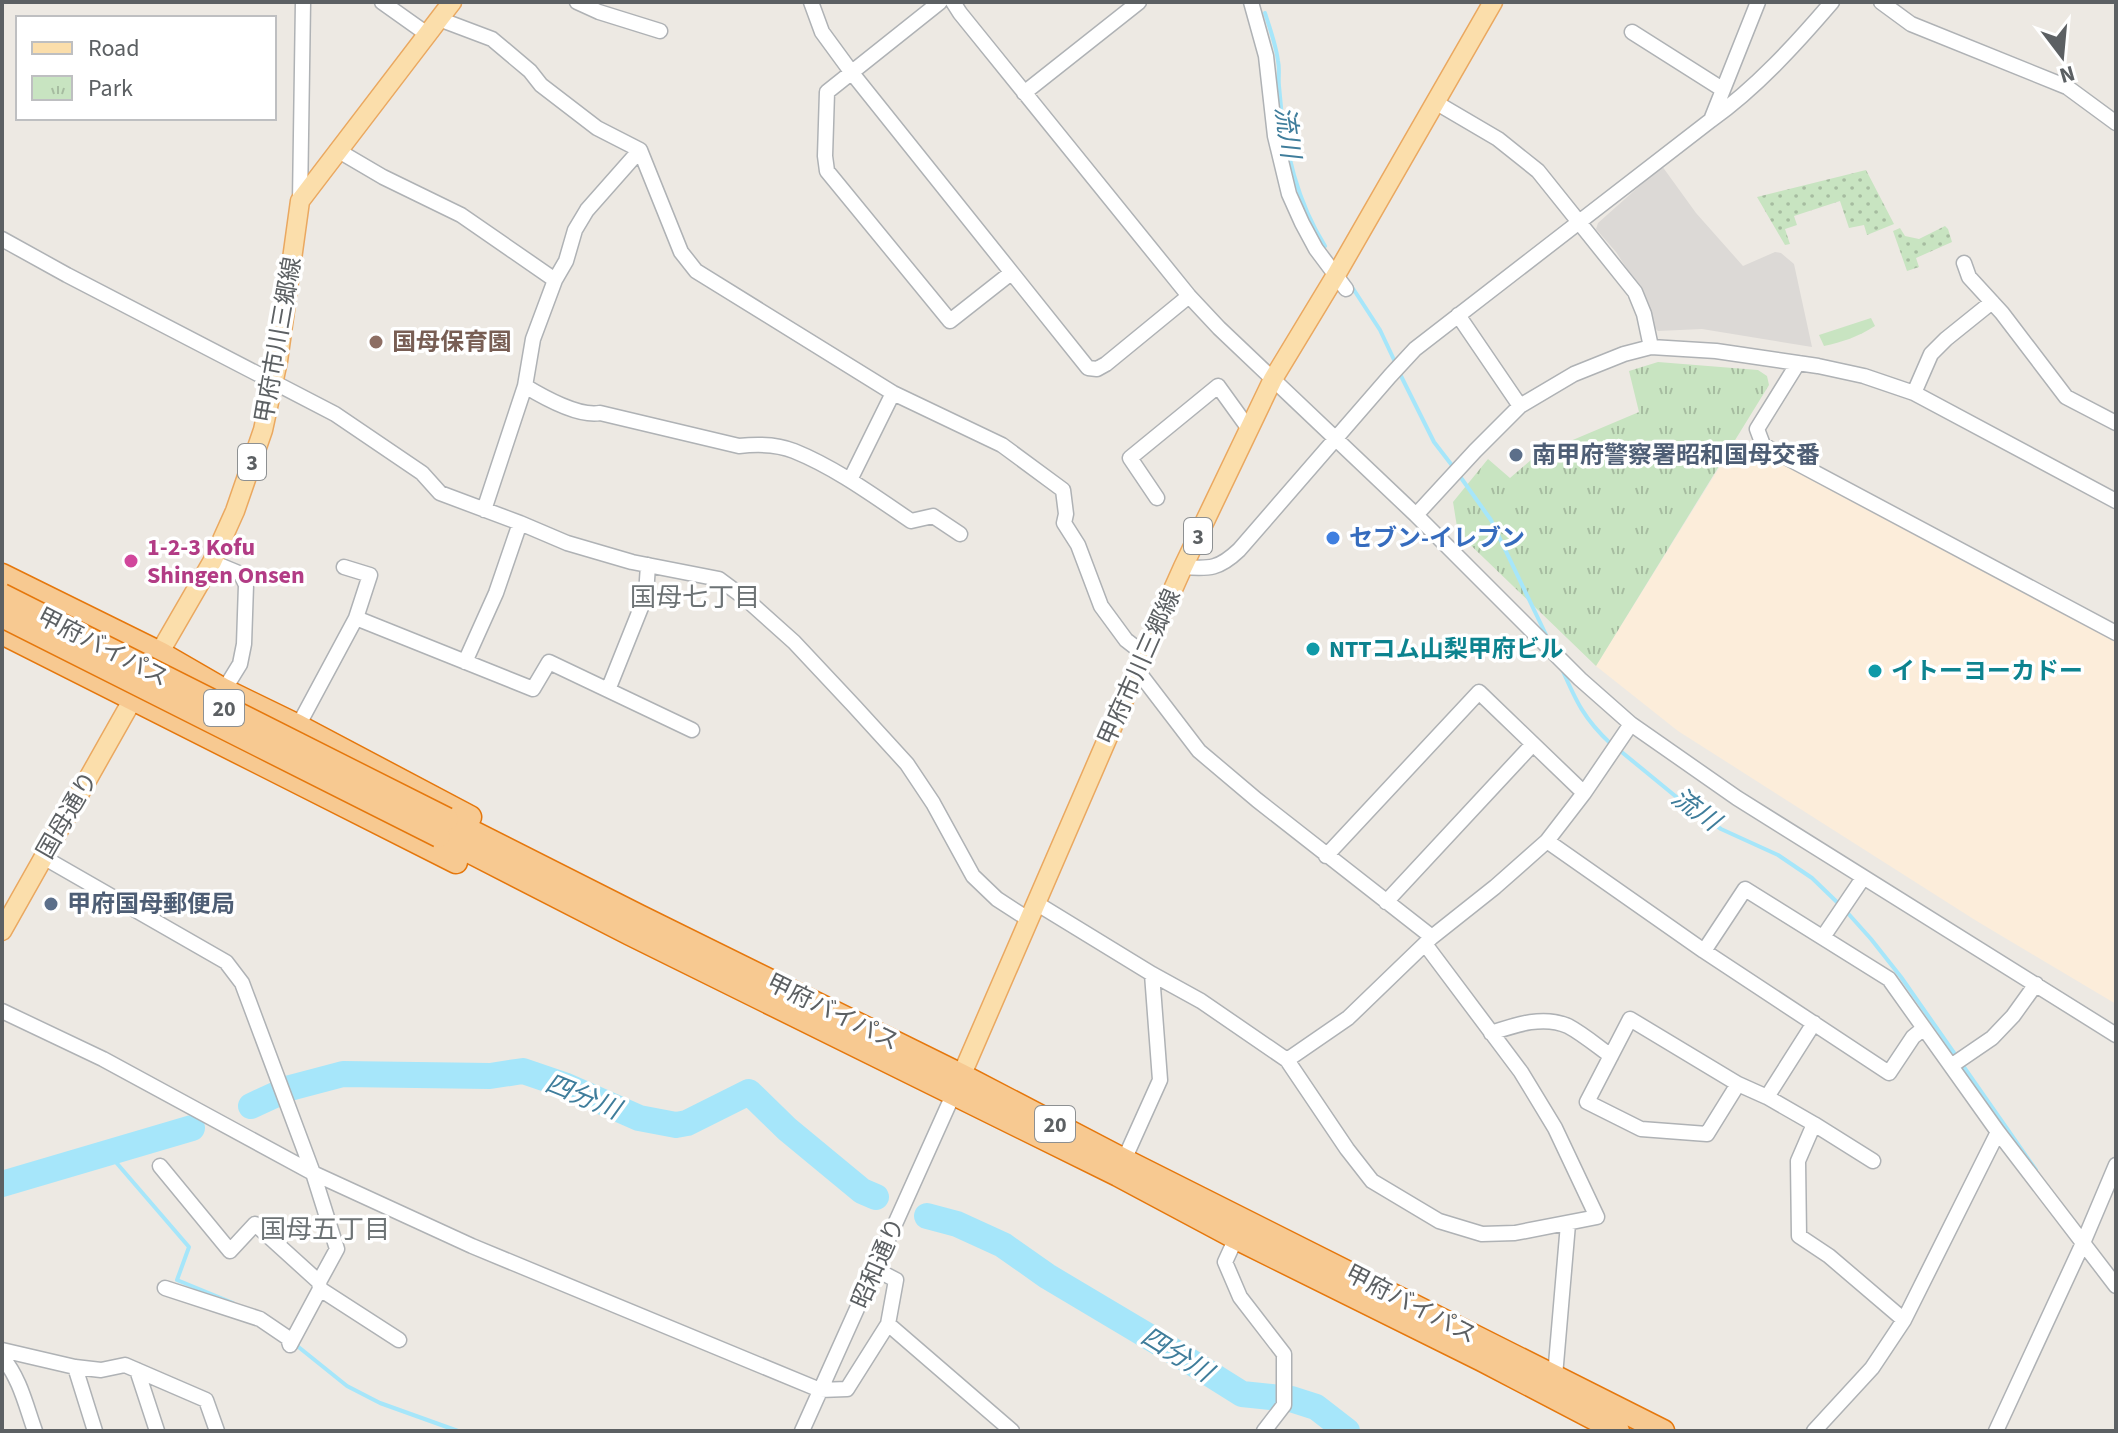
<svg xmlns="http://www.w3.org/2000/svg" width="2118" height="1433" font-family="'Source Sans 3','Noto Sans JP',sans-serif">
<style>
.commercial{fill:#fcedda}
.industrial{fill:#dcd9d6}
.grass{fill:#c8e4c1}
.park{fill:url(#park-tufts)}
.garden{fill:url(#garden-dots)}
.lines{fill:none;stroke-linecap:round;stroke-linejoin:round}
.stream{stroke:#a6e6fa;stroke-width:4}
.river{stroke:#a6e6fa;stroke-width:26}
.minor-casing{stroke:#afb2b5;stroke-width:17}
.major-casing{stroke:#eaa860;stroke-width:21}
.highway-casing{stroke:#e5770c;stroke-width:25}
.minor{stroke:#fff;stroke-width:14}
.major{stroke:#fbdeab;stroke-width:18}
.highway{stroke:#f7c991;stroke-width:22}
.highway-bridge-casing{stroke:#e5770c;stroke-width:25;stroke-linecap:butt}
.highway-bridge{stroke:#f7c991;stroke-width:22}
.education-dot{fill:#8d6e63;stroke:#fff;stroke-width:3}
.service-dot{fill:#5c6f8a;stroke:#fff;stroke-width:3}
.shop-dot{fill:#3f7fe0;stroke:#fff;stroke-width:3}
.hotel-dot{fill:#d1479c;stroke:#fff;stroke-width:3}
.culture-dot{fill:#0f9aa8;stroke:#fff;stroke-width:3}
.labels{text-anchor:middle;stroke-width:7;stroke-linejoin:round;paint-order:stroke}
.shield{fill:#fff;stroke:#8d9092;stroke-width:2}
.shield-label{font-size:22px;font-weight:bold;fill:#5c6063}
.street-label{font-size:24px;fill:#5c6063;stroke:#fff}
.education-label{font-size:24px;font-weight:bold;fill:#785e54;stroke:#fff;text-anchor:start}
.service-label{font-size:24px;font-weight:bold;fill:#4e5e75;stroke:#fff;text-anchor:start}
.shop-label{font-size:24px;font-weight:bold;fill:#366cbe;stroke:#fff;text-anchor:start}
.hotel-label{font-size:24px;font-weight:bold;fill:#b23c85;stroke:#fff;text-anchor:start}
.culture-label{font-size:24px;font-weight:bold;fill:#0d838f;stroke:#fff;text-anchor:start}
.water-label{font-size:26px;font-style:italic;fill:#3f7d9b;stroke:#fff}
.neighbourhood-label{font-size:26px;fill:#6d7375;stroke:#fff}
</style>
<defs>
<pattern id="park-tufts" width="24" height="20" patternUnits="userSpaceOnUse" patternTransform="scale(2)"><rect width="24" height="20" fill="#c8e4c1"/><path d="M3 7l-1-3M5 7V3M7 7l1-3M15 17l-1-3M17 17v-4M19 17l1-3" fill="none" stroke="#a6bca0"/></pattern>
<pattern id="garden-dots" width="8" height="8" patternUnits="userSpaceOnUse" patternTransform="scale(2)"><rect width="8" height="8" fill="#c8e4c1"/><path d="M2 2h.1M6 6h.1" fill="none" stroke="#a6bca0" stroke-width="1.8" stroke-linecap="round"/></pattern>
</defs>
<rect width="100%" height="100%" fill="#ede9e3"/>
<path class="commercial" d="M 1737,439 L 2116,641 L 2116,1004 L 1975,920 L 1678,731 L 1596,666 Z"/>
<path class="industrial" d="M 1662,166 L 1696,213 L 1743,266 L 1775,252 L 1781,253 L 1794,264 L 1812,347 L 1702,329 L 1658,331 L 1653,327 L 1644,295 L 1616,252 L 1596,229 L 1598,223 Z"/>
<path class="grass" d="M 1871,318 L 1875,326 C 1858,337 1842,342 1824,346 L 1819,335 Z"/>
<path class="park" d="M 1658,362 L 1758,370 L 1767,376 L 1769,385 L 1596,666 L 1458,533 L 1453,502 L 1488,459 L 1510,478 L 1547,446 L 1553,451 L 1568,442 L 1639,412 L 1629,371 Z"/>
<path class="garden" d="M 1866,170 L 1894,224 L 1867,235 L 1864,225 L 1849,228 L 1840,201 L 1794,216 L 1797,225 L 1785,229 L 1790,244 L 1785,245 L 1757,197 Z
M 1945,226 L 1948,229 L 1952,242 L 1916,258 L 1919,267 L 1907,271 L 1893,231 L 1900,228 L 1905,236 L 1919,239 Z"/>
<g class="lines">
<path class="stream" d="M 1265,13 C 1270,29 1276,45 1278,61 C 1280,69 1278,78 1279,86 C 1283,141 1295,199 1325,246
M 1352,287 L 1380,330 L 1396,364
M 1399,372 L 1434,442 L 1454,468
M 1459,475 L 1491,520 L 1548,639
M 1562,669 C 1576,701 1584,719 1611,744
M 1618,749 L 1685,804 L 1721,829 L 1778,855 L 1812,878 L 1839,904
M 1845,910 L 1871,939 L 1901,977 L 2036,1170
M 108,1153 L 189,1247 L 177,1280 L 233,1303
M 296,1345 L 347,1386 L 380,1403 L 458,1431"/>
<path class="river" d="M 251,1106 L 290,1088 L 343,1074 L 490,1076 L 523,1071 L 564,1085 L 639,1118 L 676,1125 L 687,1123 L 749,1092 L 787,1129 L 862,1191 L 876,1197
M 2,1184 L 192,1128
M 927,1216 L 957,1224 L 1003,1245 L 1047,1276 L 1183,1357 L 1242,1394 L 1291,1399 L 1316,1407 L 1347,1431"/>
<g class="minor-casing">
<path id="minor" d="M 382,2 L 427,34
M 577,2 L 599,12 L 660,31
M 811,2 L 822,32 L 852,73 L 1088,368 L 1097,369 L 1106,364 L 1189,296
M 940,2 L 827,92 L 825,156 L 827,171 L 950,321 L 1011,273
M 953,2 L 960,13 L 1189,296 L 1219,328 L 1416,515 L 1580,679 L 1631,724 L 1737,798 L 2116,1035
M 1251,2 L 1266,56 L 1275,136 L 1289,194 L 1302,223 L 1316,249 L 1346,289
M 1881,2 L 1911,24 L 2067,87 L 2116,123
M 439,19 L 492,39 L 530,71 L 541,85 L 597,128 L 640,150 L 681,252 L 696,271 L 893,393 L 1002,445 L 1063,490 L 1066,514 L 1064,523 L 1078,545 L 1101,606 L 1126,640 L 1144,654
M 1632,32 L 1722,89
M 1024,93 L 1139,2
M 1435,102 L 1498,139 L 1538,171 L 1635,292 L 1644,314 L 1651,347
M 1711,120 C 1756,88 1796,44 1832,2
M 337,150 L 383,177 L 461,215 L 555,280 L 533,339 L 525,386 L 484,510
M 300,201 L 303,2
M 2,239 L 67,275 L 335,414 L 422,473 L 440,493 L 520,523 L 567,543 L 632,562 L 719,579 L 746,599 L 794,642 L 855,707 L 907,764 L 933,803 L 973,876 L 997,899 L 1028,919
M 1964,263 L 1969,277 L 2002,313 L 2066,397 L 2116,423
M 555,280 L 566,261 L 575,230 L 587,210 L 640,150
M 1458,315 L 1520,406
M 1798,363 L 1757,429 L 1763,445 L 2116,633
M 525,386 C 543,397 579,417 600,413 L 739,446 C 757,444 777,444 794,451 C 836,468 874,496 911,521 L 933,516 L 960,534
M 1914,393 L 1931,354 L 1946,339 L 1992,302
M 850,480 L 893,393
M 1157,498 L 1130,458 L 1218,386 L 1249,429
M 1416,515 L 1475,451 L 1520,406 L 1574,374 L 1624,354 L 1651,347 L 1716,351 L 1818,366 L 1864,376 L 1914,393 L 2116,501
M 212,562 L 241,574 L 246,585 L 244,644 L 240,664 L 224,690
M 1183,567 C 1210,569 1219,569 1239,550 L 1390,376 L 1415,349 L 1711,120 L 1758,2
M 356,618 L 533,689 L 549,662 L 692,730
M 465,662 L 496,593 L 520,523
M 1137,670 L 1199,751 L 1257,800 L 1432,937
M 608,690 L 646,595 L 648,565
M 298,726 L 356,618 L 370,575 L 344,567
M 1547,841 L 1704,951 L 1889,1073 L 1913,1037 L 1924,1028
M 1326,856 L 1479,692 L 1584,793
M 43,857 L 226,962 L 242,983 L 313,1173 L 337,1249 L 319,1282 L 320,1289 L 290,1345
M 1386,902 L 1532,745
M 1036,903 L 1152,974 L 1201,1001 L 1287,1060 L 1347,1149 L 1372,1181 L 1439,1221 L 1482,1234 L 1515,1233 L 1597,1217 L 1555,1128 L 1521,1072 L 1425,944
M 1823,937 L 1863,878
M 1704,951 L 1745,889 L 1889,979 L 1998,1132 L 2116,1286
M 2,1011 L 103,1059 L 313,1173 L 472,1246 L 820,1390 L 847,1389 L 888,1324 L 896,1280 L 875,1269
M 1491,1033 C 1515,1025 1543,1015 1568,1026 C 1583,1034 1597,1046 1611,1056
M 1287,1060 L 1348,1018 L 1432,937 L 1495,887 L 1547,841 L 1584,793 L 1631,724
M 1951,1066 L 1992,1038 L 2013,1016 L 2036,984
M 1738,1084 L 1707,1134 L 1641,1129 L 1587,1102 L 1630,1019 L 1738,1084 L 1767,1097 L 1814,1124 L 1873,1161
M 1767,1097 L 1814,1023
M 1814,1124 L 1798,1161 L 1799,1236 L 1829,1256 L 1904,1320
M 1124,1160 L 1160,1080 L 1152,974
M 160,1166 L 230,1251 L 255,1224 L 319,1282
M 1236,1238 L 1225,1262 L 1240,1297 L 1284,1354 L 1284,1405 L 1264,1431
M 165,1288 L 260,1319 L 288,1338 L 290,1345
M 320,1289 L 399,1340
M 888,1324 L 1012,1431
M 2,1350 L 75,1367 L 101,1370 L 125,1365 L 206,1400 L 217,1431
M 2,1357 C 20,1378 26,1406 35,1431
M 75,1367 L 95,1431
M 137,1370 L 157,1431
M 1555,1376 L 1568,1224
M 802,1431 L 953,1095
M 1814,1431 L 1872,1368 L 1904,1320 L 1998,1132
M 1996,1431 L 2083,1243 L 2116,1165"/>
</g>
<g class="major-casing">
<path id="major" d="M 153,664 L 212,562 L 235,511 L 263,430 L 278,361 L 300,201 L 452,2
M 2,931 L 138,690
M 956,1088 L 1144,654 L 1183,567 L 1273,379 L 1336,275 L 1493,2"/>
</g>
<g class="highway-casing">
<path id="highway" d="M 2,575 L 160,653 L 224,690 L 298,726 L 470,817
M 2,633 L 456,862
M 447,819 L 639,916 L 961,1075 L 1124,1160 L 1663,1431
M 439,836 L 630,934 L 1118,1175 L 1236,1238 L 1482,1360 L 1618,1431"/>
</g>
<use href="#minor" class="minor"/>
<use href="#major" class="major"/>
<use href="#highway" class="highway"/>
<g class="highway-bridge-casing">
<path id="highway-bridge" d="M 2,595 L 447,819
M 2,616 L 439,836"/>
</g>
<use href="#highway-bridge" class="highway-bridge"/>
</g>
<circle class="education-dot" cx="376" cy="342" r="8"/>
<g class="service-dot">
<circle cx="1516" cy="455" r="8"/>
<circle cx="51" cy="904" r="8"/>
</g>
<circle class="shop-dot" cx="1333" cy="538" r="8"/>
<circle class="hotel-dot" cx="131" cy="561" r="8"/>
<g class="culture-dot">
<circle cx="1313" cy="649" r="8"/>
<circle cx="1875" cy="671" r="8"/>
</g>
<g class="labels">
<g class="shield">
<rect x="238" y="444" width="28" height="36" rx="6"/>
<rect x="1184" y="518" width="28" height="36" rx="6"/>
<rect x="204" y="690" width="40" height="36" rx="6"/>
<rect x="1035" y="1106" width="40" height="36" rx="6"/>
</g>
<g class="shield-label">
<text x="252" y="470">3</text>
<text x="1198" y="544">3</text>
<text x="224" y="716">20</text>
<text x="1055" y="1132">20</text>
</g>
<g class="street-label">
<text transform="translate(278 340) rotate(-80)" y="8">甲府市川三郷線</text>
<text transform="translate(103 647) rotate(27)" y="8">甲府バイパス</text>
<text transform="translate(1139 667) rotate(-66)" y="8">甲府市川三郷線</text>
<text transform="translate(67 815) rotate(-60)" y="8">国母通り</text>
<text transform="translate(833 1012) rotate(26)" y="8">甲府バイパス</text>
<text transform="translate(878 1263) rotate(-66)" y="8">昭和通り</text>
<text transform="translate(1411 1304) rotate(27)" y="8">甲府バイパス</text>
</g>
<g class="education-label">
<text x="392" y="350">国母保育園</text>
</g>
<g class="service-label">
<text x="1532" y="463">南甲府警察署昭和国母交番</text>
<text x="67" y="912">甲府国母郵便局</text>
</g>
<g class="shop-label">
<text x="1349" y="546">セブン-イレブン</text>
</g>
<g class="hotel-label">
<text x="147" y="555">1-2-3 Kofu<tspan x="147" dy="28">Shingen Onsen</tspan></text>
</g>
<g class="culture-label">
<text x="1329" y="657">NTTコム山梨甲府ビル</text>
<text x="1891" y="679">イトーヨーカドー</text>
</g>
<g class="water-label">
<text transform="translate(1288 132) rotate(82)" y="9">流川</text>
<text transform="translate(1696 809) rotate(36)" y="9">流川</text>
<text transform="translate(583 1096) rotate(22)" y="9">四分川</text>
<text transform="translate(1177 1354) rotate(32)" y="9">四分川</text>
</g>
<g class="neighbourhood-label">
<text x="695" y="606">国母七丁目</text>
<text x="325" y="1238">国母五丁目</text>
</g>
</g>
<rect width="2118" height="1433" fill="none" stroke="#5c6063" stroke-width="8"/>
<rect x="16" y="16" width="260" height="104" fill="#ffffff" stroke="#bebfc1" stroke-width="2"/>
<rect x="32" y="42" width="40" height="12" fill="#fbdeab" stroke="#bebfc1" stroke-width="2"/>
<text x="88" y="56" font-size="24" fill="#5c6063">Road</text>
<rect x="32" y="76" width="40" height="24" fill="url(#park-tufts)" stroke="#bebfc1" stroke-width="2"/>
<text x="88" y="96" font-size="24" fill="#5c6063">Park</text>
<g transform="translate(2062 56) rotate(164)" stroke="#ffffff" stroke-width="6" paint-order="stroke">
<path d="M0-6L14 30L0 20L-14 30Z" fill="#5c6063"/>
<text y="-12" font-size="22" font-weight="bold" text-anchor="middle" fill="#5c6063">N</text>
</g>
</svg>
